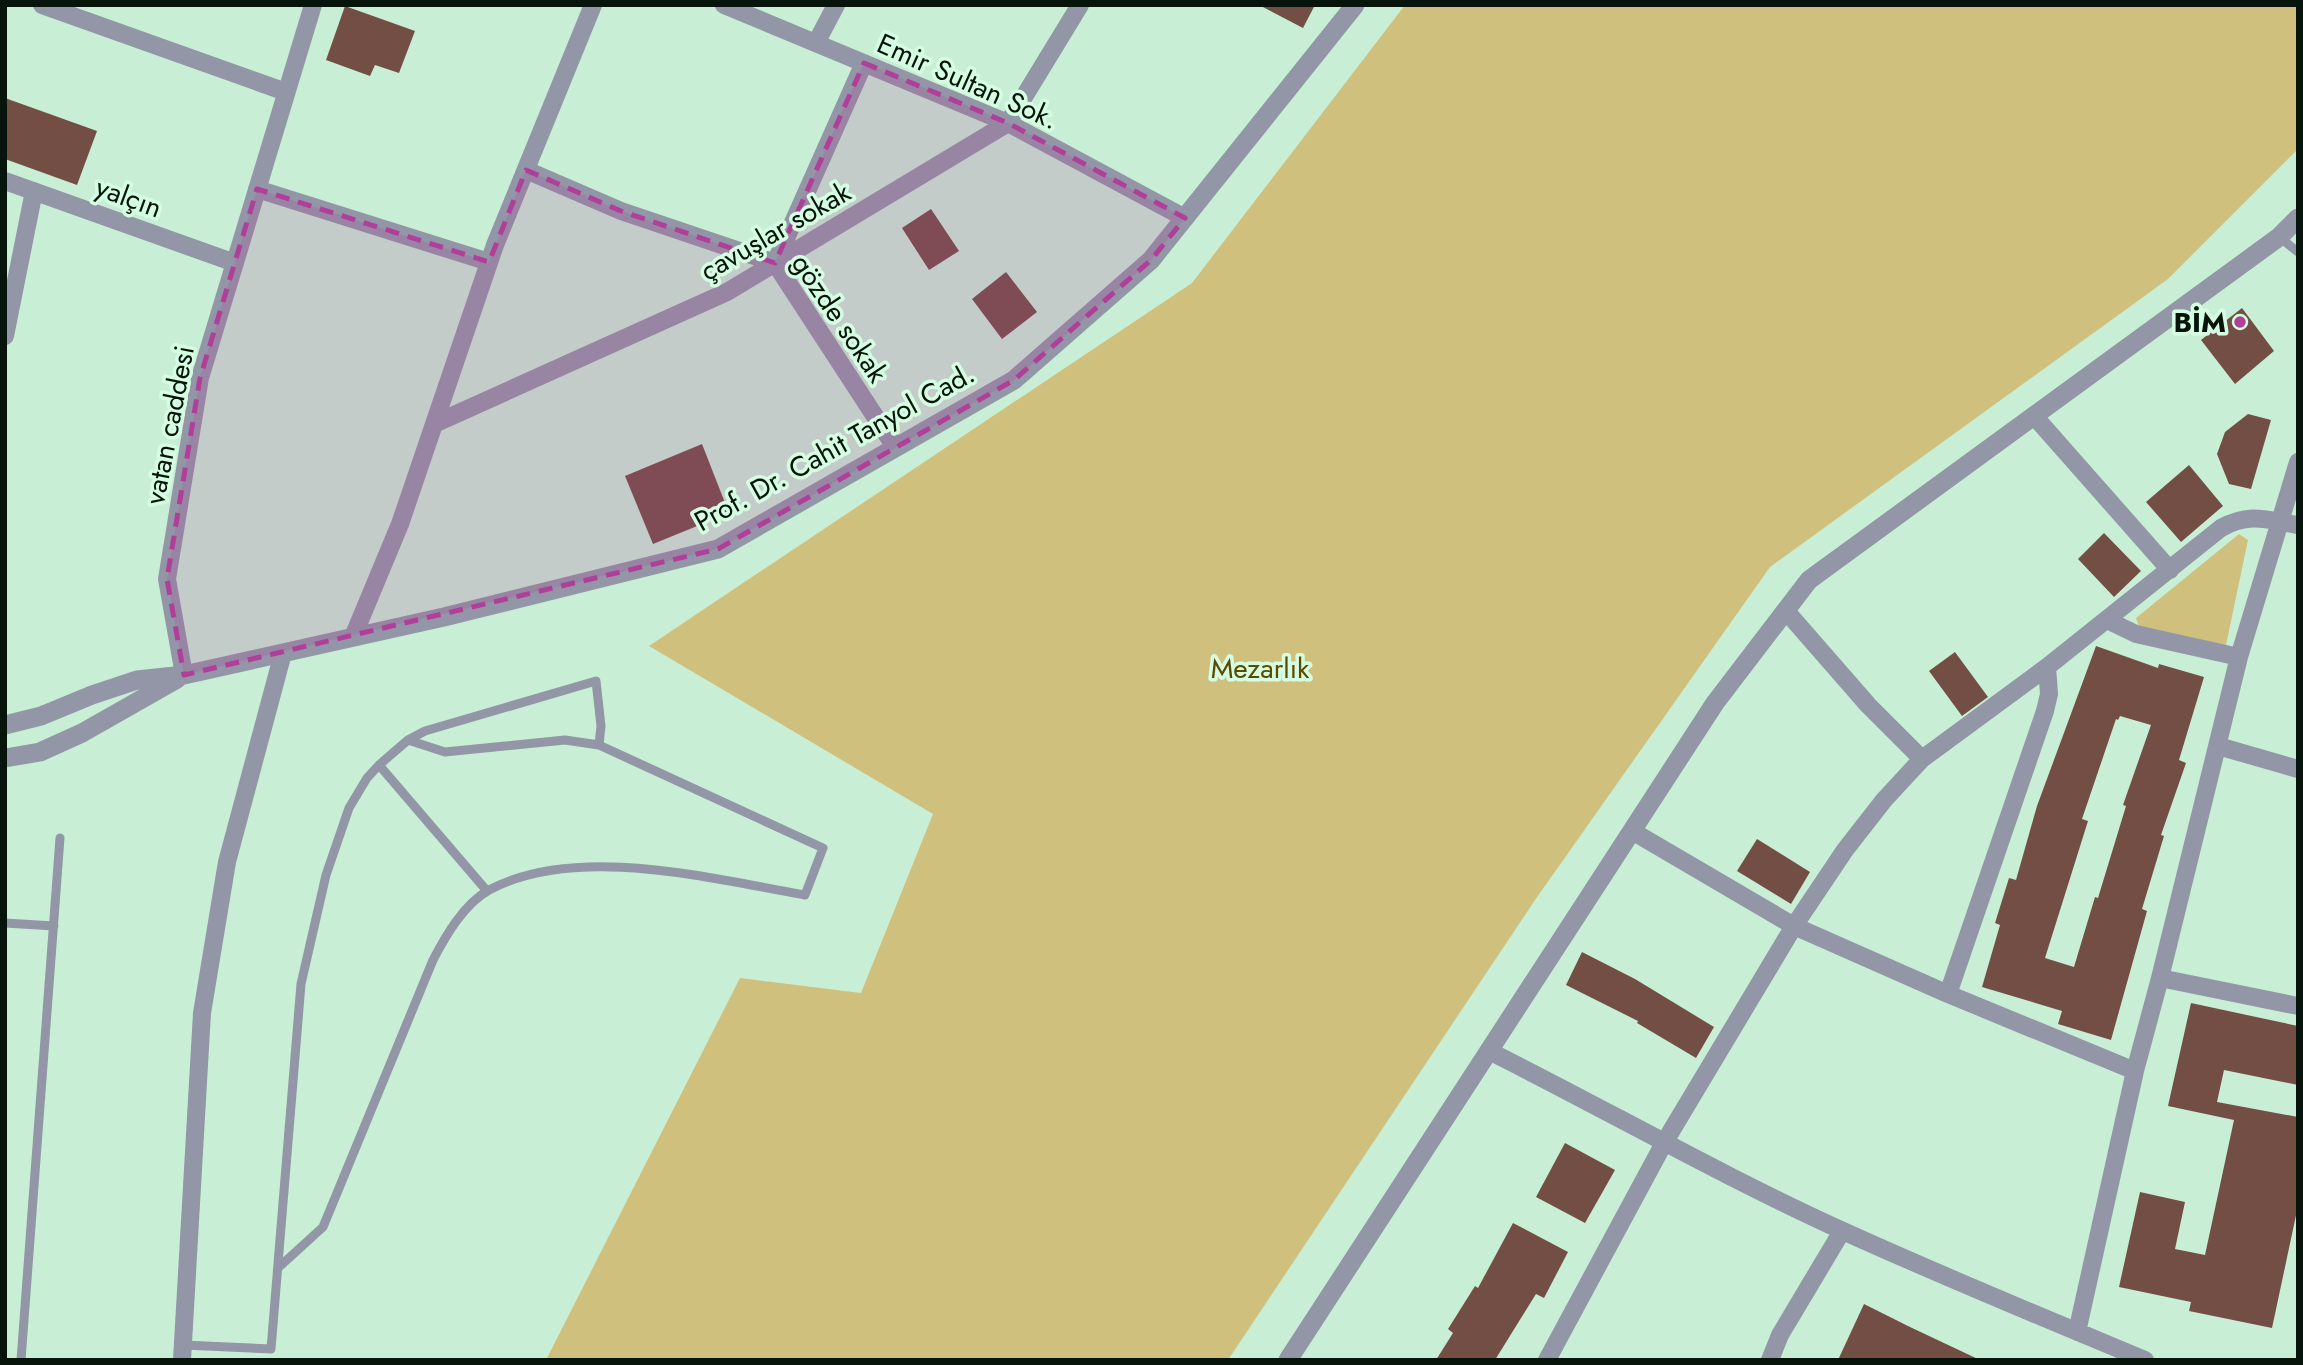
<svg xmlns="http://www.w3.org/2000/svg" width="2303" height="1365" font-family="Jost,sans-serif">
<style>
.green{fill:#d0c07e}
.building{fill:#734e44;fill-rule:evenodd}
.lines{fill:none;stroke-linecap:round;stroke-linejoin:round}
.service{stroke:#9396a6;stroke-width:9}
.minor{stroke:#9396a6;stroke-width:18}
.tertiary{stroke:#9396a6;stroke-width:19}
.marked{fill:#b03f9a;fill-opacity:0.2;stroke:#b03f9a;stroke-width:5;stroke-dasharray:14 9;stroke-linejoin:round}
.poi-dot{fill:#b03f9a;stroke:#d5fde2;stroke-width:2.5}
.labels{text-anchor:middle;stroke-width:7;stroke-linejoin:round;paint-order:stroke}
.street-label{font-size:28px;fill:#06140b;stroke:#d5fde2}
.poi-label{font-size:28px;font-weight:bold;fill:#06140b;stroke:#d5fde2;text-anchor:end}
.park-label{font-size:28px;fill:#5a4b01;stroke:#d5fde2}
</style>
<rect width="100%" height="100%" fill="#c8efd5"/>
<path class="green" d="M 1405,5 L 2298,5 L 2298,149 L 2168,279 L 1770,567 L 1535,900 L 1228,1360 L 546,1360 L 740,978 L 861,993 L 933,814 L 649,646 L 1192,283 Z
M 2239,534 L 2248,540 L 2226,645 L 2140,630 L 2136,618 Z"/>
<path class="building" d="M 1259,5 L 1315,5 L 1303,28 Z
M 345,6 L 415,31 L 399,73 L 375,65 L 370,76 L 326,60 Z
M 5,98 L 97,131 L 77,185 L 5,159 Z
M 931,209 L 959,251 L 929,270 L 902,228 Z
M 1006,272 L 1037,312 L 1002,339 L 972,299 Z
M 2242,308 L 2274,351 L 2235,384 L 2201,340 Z
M 2248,414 L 2271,420 L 2251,489 L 2229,484 L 2217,454 L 2225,432 Z
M 702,444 L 729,513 L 653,544 L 625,476 Z
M 2189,465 L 2223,506 L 2181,542 L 2146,502 Z
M 2104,533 L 2141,571 L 2114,597 L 2078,559 Z
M 2096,646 L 2158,668 L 2159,664 L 2204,677 L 2179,760 L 2186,763 L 2161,835 L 2164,836 L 2142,909 L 2147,911 L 2111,1040 L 2058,1024 L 2062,1011 L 1982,987 L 2000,925 L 1995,923 L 2009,878 L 2016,880 L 2037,806 ZM 2120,716 L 2151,725 L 2123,805 L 2126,806 L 2098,898 L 2095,897 L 2074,967 L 2045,958 L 2088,821 L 2082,819 L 2116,719 L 2118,720 Z
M 1955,652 L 1988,697 L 1962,716 L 1929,671 Z
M 1757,839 L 1810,872 L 1791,904 L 1737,871 Z
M 1582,952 L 1635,979 L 1714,1027 L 1696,1058 L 1637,1023 L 1638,1021 L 1566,985 Z
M 2191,1003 L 2298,1026 L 2298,1085 L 2224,1070 L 2217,1102 L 2298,1117 L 2298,1206 L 2272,1328 L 2189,1311 L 2191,1302 L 2119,1287 L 2140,1192 L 2185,1202 L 2175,1249 L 2205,1255 L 2234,1120 L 2168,1106 Z
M 1565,1143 L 1615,1170 L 1585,1223 L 1536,1197 Z
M 1513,1223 L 1568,1252 L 1544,1298 L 1536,1294 L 1495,1360 L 1436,1360 L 1453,1333 L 1448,1329 L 1475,1286 L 1478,1288 Z
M 1864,1304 L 1910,1327 L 1980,1360 L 1838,1360 Z"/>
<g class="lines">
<path class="service" d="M 2279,237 L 2298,252
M 379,765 L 487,891
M 5,923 L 54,926
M 278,1268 L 323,1227 L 433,960 C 446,935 464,904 489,890 C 577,843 712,879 805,895 L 823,848 L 599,745 L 565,740 L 445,752 L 408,740
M 183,1345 L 271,1349 L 301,984 L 326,875 L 349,808 L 367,778 L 379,765 L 408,740 L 425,731 L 596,681 L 601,726 L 599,745
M 21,1360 L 60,838"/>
<path class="minor" d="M 42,5 L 286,92
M 724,5 L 1008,123 L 1185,218
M 816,43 L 836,5
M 526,170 L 621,211 L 775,263 L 895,447
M 5,181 L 235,263
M 257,189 L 489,262
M 775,263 L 864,63
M 5,336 L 34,191
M 2035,417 L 2170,570
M 434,424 L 727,292 L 1008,123 L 1080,5
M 1786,611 L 1868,705 L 1922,759
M 2107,620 L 2136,634 L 2239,657
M 353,637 L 400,524 L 495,245 L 593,5
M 184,675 L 167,579 L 200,378 L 313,5
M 2218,746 L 2298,769
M 1632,831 L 1794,926 L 1948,994 L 2135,1071
M 2160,978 L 2298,1006
M 1948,994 L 2045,711 L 2049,694 L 2047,667
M 1489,1051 C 1607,1110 1722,1176 1843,1231 C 1942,1276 2044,1318 2145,1360
M 2077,1332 L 2135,1071 L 2160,978 L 2239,657 L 2298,462
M 182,1360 L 202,1013 L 227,862 L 283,653
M 1547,1360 L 1664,1143 L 1794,926 L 1845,850 L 1884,800 L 1922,759 L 2047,667 L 2221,528 C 2250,512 2267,520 2298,525
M 1770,1360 L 1780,1335 L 1842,1231"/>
<path class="tertiary" d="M 5,725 L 41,716 L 92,695 L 137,680 L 184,675 L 444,617 L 718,549 L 1014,380 L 1151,260 L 1355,5
M 5,758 L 40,752 L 82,733 L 177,679
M 1288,1360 L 1715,703 L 1809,580 L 2279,237 L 2298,218"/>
</g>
<path class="marked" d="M 864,63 L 1008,123 L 1185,218 L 1151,260 L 1014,380 L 718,549 L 184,675 L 167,579 L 200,378 L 257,189 L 489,262 L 526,170 L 621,211 L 775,263 Z"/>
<circle class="poi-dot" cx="2240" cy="322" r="7"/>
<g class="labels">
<g class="street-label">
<text transform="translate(968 81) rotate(24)" y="10">Emir Sultan Sok.</text>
<text transform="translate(129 197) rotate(20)" y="10">yalçın</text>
<text transform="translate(775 231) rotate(-30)" y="10">çavuşlar sokak</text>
<text transform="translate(840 318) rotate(56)" y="10">gözde sokak</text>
<text transform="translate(169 425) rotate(-79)" y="10">vatan caddesi</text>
<text transform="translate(834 447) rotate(-29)" y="10">Prof. Dr. Cahit Tanyol Cad.</text>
</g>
<g class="poi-label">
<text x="2226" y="332">BİM</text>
</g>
<g class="park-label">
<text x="1260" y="678">Mezarlık</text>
</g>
</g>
<rect width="2303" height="1365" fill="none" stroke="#06140b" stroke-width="14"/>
</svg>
